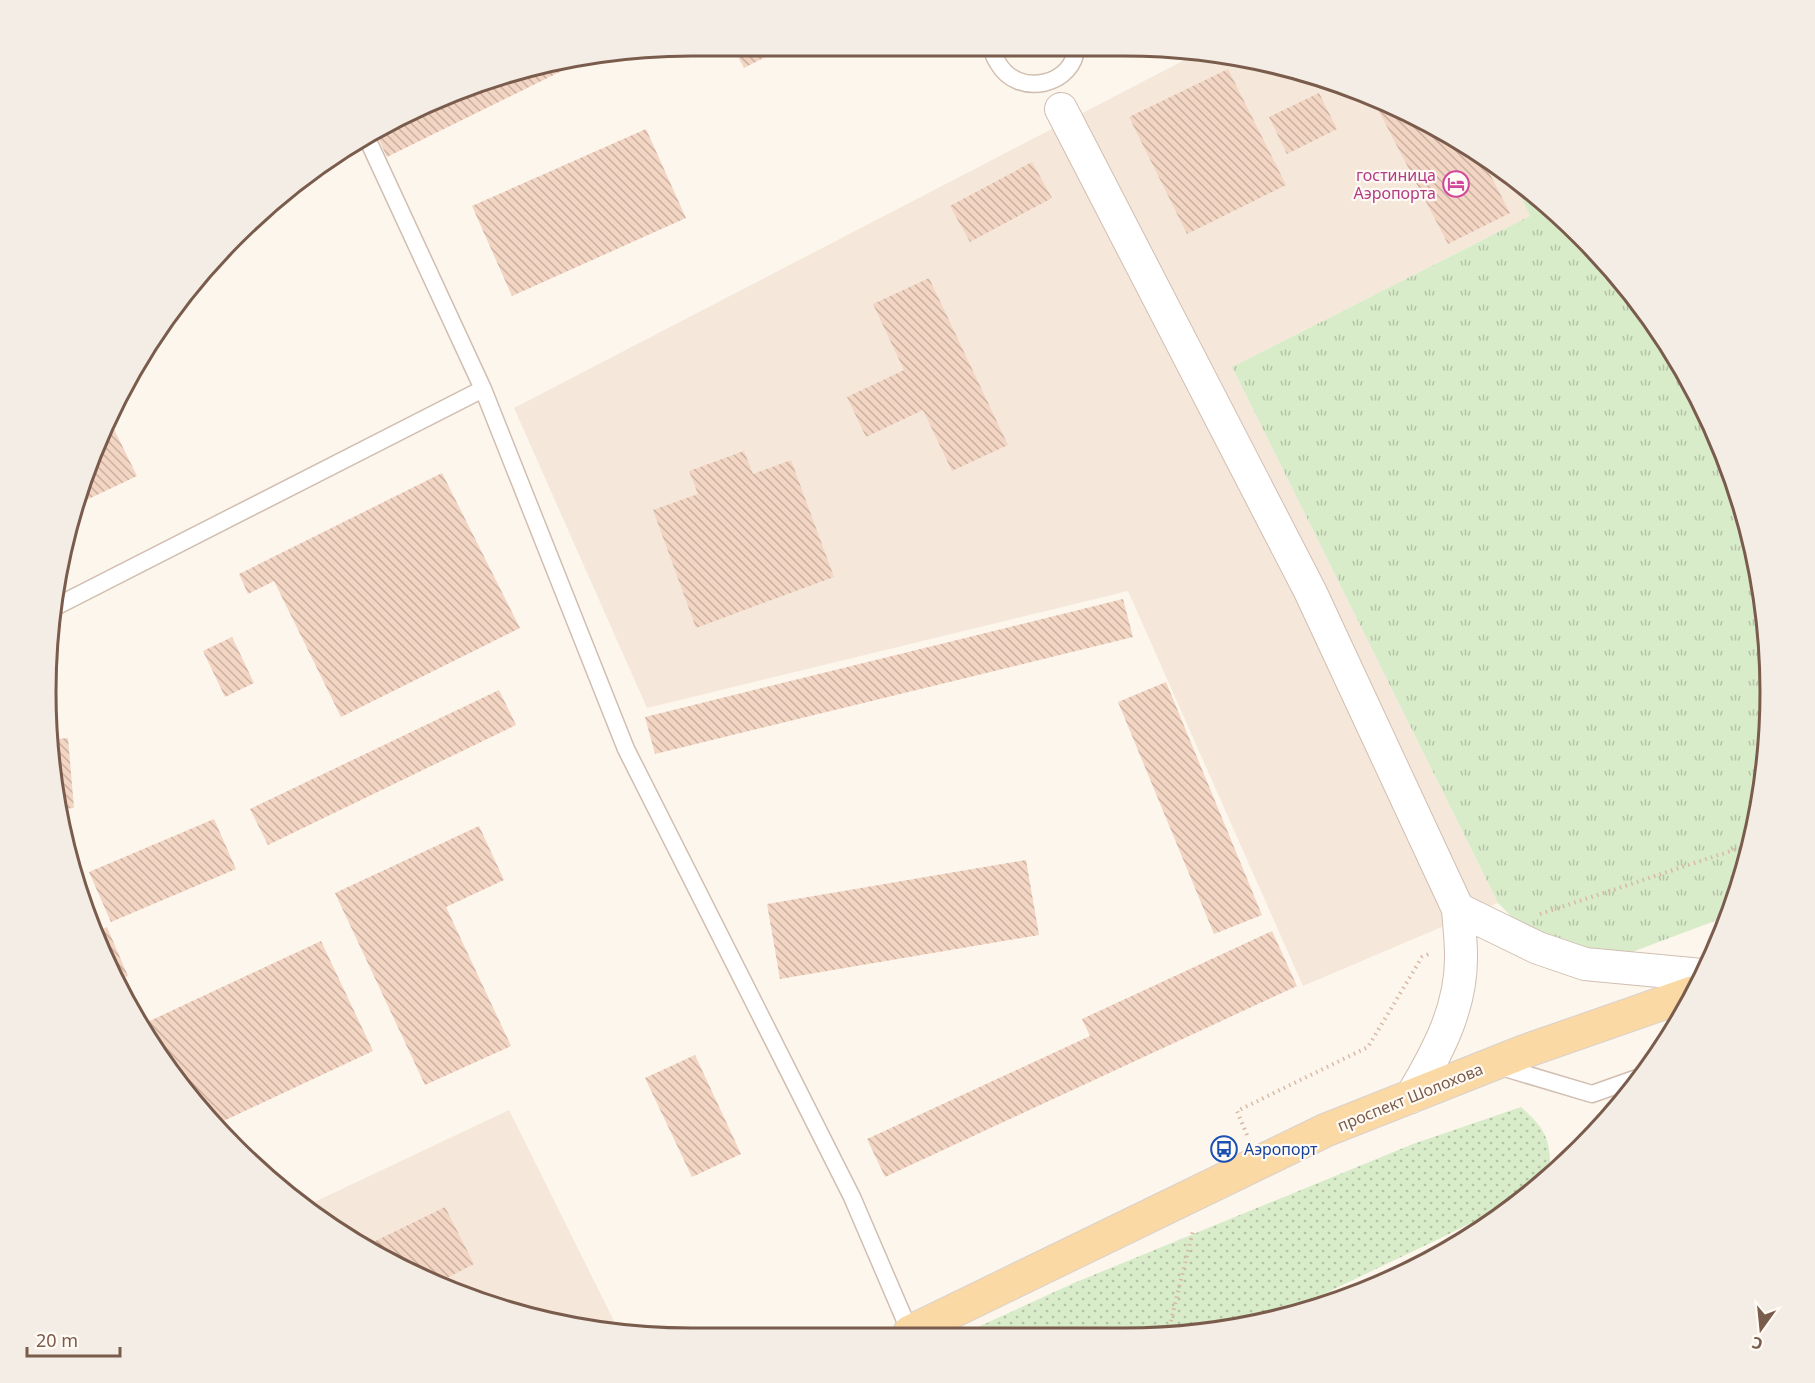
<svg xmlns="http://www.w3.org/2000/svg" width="1815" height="1383" font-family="'Noto Sans',sans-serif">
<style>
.residential{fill:#f5e8da}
.grass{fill:url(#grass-dots)}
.park{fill:url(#park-tufts)}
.building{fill:url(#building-back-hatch)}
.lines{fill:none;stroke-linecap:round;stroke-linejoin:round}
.service-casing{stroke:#d1beb0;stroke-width:19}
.minor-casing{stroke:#d1beb0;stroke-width:34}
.primary-casing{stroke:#dad1cd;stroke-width:35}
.path{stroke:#d9b8a5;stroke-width:4;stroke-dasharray:1.5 4.5;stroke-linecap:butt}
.service{stroke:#fff;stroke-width:16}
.minor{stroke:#fff;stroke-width:32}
.primary{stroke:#fbd9a5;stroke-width:33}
.labels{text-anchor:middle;stroke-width:4.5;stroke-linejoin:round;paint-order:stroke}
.hotel-label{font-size:16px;fill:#b23c85;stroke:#fffaf3;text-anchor:end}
.street-label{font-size:16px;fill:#7a5c4d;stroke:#fffaf3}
.transit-label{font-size:16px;fill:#164399;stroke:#fffaf3;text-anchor:start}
.rim{fill:none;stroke:#7a5c4d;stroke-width:3}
</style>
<defs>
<pattern id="grass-dots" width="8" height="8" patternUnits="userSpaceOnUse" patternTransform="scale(1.5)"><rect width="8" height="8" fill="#d8ecc9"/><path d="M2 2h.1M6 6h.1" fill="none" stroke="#b4c2a5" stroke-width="1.8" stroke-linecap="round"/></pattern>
<pattern id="park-tufts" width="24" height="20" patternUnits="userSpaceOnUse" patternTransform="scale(1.5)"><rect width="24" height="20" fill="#d8ecc9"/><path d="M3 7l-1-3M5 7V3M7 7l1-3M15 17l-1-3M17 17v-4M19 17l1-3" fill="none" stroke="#b4c2a5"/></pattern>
<pattern id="building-back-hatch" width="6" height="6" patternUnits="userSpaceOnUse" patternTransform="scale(1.5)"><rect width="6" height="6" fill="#f3d5c3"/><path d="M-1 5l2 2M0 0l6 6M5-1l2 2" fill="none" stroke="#cab0a1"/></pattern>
</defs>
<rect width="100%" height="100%" fill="#fdf6ec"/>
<path class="residential" d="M 1200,52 L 1291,67 L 1410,112 L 1511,175 L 1530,216 L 1232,367 L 1498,903 L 1303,986 L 1128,591 L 647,708 L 514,408 Z
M 509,1110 L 614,1321 L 597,1330 L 483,1304 L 368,1251 L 308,1205 Z"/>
<path class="grass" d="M 1521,1107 C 1546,1129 1551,1140 1550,1174 L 1522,1197 L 1445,1236 L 1286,1312 L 1208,1333 L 967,1332 L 1074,1283 L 1413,1144 Z"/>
<path class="park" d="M 1511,175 L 1581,235 L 1661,332 L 1721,444 L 1758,565 L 1770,691 L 1758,817 L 1728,916 L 1632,952 L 1579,954 L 1520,925 L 1498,903 L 1232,367 L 1530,216 Z"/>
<path class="building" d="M 732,45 L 789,45 L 744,68 Z
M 586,59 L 387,157 L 374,129 L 524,67 Z
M 1228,69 L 1286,185 L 1187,234 L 1129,117 Z
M 1319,93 L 1337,129 L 1287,154 L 1269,117 Z
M 1372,98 L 1410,112 L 1480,155 L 1510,213 L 1448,244 Z
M 646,129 L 686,218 L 512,296 L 472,206 Z
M 1032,162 L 1052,198 L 970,242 L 950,206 Z
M 929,278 L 1008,445 L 952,471 L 923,410 L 866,437 L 847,397 L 904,370 L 873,304 Z
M 108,417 L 137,476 L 78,504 Z
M 744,451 L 753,474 L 791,460 L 834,577 L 696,628 L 653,510 L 698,494 L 689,471 Z
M 442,473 L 520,628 L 341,717 L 274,581 L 248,594 L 239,574 Z
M 1123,599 L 1133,637 L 655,754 L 645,717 Z
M 232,637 L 254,683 L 225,697 L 203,651 Z
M 1166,682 L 1262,915 L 1214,934 L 1118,702 Z
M 499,690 L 516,725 L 268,845 L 250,809 Z
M 68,738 L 74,808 L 61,809 L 48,740 Z
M 214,819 L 236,869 L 111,922 L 89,872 Z
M 479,826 L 504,880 L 446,907 L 511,1046 L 425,1085 L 335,893 Z
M 1026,860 L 1039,935 L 780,979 L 767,904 Z
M 107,927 L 128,976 L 119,980 L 95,932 Z
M 1272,931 L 1297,986 L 885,1177 L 867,1139 L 1090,1036 L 1082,1019 Z
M 321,941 L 373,1051 L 215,1125 L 154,1051 L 141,1025 Z
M 695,1055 L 741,1154 L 692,1177 L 645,1078 Z
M 445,1207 L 474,1264 L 437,1283 L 363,1247 Z"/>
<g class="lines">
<g class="service-casing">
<path id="service" d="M 992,46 C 992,53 994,57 998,63 C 1018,99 1076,85 1076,46
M 365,134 L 483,389 L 626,749 L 852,1197 L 910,1332
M 55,607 L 483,389
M 1498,1066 L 1592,1094 L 1640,1077"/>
</g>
<g class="minor-casing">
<path id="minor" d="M 1061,109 L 1310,591 L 1458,909 C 1459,925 1461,940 1461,955 C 1462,1008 1437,1053 1411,1097
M 1458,909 L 1538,948 L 1585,964 L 1702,975"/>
</g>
<g class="primary-casing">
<path id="primary" d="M 910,1332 L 1326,1130 L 1523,1052 L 1692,993"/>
</g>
<path class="path" d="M 1540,914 L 1749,845
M 1247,1135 L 1237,1111 L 1368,1047 L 1422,957 L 1431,953
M 1168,1333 L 1193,1231"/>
<use href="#service" class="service"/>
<use href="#minor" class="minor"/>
<use href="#primary" class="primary"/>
</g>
<defs>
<g id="hotel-ring" transform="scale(1.35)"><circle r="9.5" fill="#fffaf3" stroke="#d1479c" stroke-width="1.5"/><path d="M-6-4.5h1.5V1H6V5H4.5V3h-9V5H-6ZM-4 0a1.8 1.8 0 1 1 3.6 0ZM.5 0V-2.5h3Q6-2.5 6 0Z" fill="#d1479c"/></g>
<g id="bus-ring" transform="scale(1.35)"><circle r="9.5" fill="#fffaf3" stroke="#1a4fb4" stroke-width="1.5"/><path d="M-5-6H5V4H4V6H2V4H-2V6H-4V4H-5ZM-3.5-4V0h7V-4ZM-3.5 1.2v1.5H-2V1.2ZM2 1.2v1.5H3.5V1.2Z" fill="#1a4fb4"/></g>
</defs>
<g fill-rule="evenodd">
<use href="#hotel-ring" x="1456" y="184"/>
<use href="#bus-ring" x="1224" y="1149"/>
</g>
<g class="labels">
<g class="hotel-label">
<text x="1436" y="181">гостиница<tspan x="1436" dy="18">Аэропорта</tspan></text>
</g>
<g class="street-label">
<text transform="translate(1410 1097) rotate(-22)" y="6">проспект Шолохова</text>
</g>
<g class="transit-label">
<text x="1244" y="1155">Аэропорт</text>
</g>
</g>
<path d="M0 0H1815V1383H0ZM692 56H1124A636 636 0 0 1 1760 692V692A636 636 0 0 1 1124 1328H692A636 636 0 0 1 56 692V692A636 636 0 0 1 692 56Z" fill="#f4ede6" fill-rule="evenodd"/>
<path class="rim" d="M692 56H1124A636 636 0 0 1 1760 692V692A636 636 0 0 1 1124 1328H692A636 636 0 0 1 56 692V692A636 636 0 0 1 692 56Z"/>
<g transform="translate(1761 1329) rotate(195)" stroke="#fffaf3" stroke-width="4.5" paint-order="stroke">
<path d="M0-4.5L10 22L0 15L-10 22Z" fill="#7a5c4d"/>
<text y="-9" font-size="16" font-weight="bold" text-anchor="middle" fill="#7a5c4d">С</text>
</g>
<path d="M27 1347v9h93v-9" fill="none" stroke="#7a5c4d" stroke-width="3"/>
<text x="36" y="1347" font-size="18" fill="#7a5c4d" stroke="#fffaf3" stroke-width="4.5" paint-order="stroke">20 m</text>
</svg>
